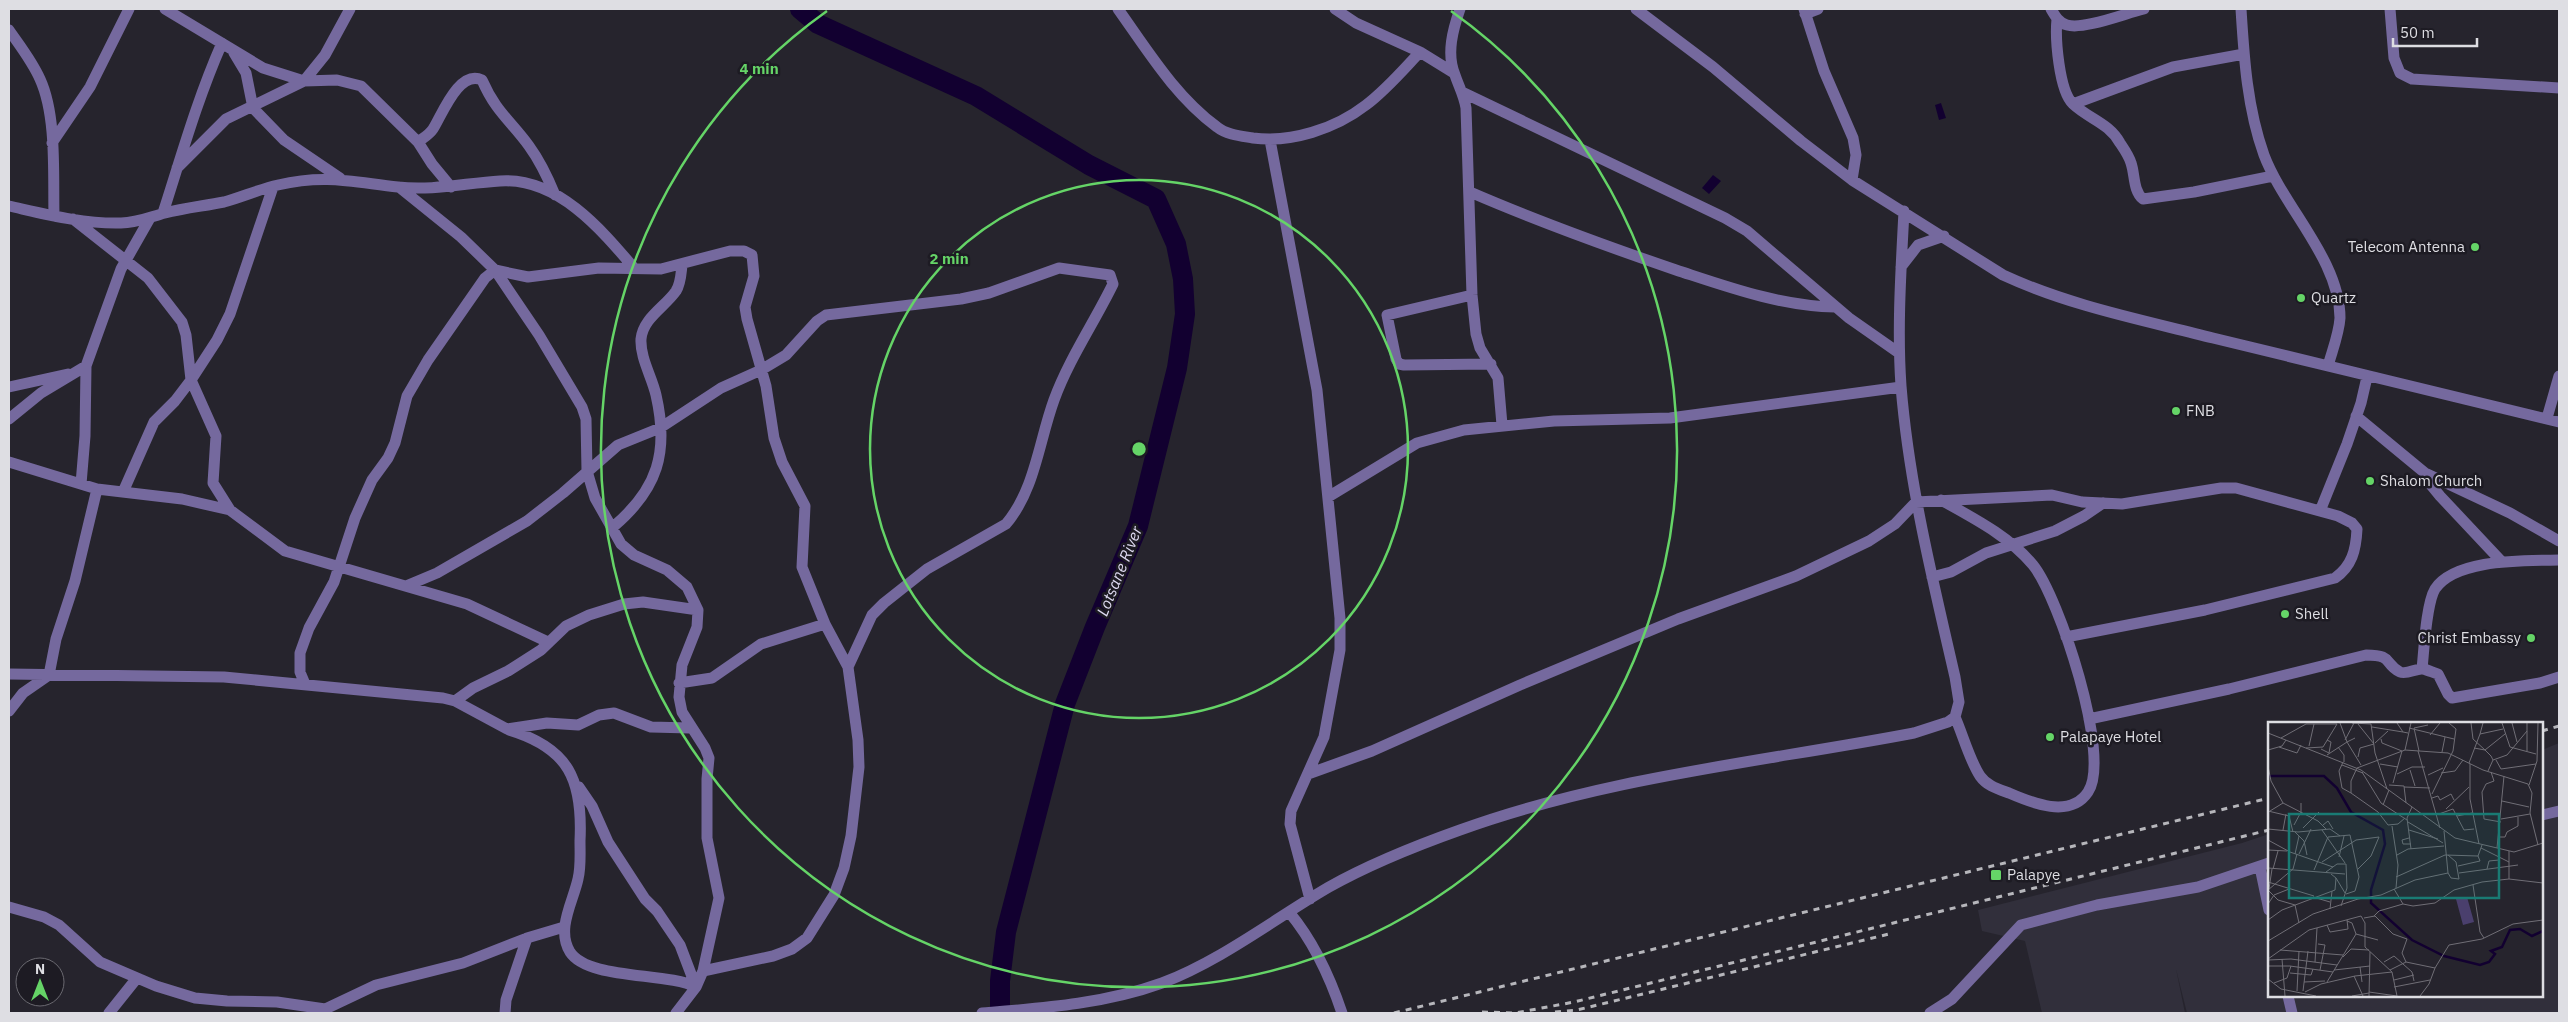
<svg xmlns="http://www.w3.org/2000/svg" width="2568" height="1022" font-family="'IBM Plex Sans',sans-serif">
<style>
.built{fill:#312f3b}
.water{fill:#120030}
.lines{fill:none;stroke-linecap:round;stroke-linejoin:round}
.river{stroke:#120030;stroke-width:20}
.minor{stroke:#75699e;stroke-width:11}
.rail{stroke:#b6b6bb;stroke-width:3;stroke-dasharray:6 6;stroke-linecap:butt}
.ring{fill:none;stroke:#65d467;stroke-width:2.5}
.poi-dot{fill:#65d467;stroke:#1d1b23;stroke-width:2}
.labels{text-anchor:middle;stroke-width:5;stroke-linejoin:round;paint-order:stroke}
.poi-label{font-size:15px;fill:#dedee3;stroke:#1d1b23;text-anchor:start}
.water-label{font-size:16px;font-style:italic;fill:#ddd9f0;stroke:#1d1b23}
.inset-river{fill:none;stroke:#120030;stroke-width:2.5}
.inset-road{fill:none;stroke:#706e76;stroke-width:1}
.view{fill:#197b74;fill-opacity:0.15;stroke:#197b74;stroke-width:2.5}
.inset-edge{fill:none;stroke:#dedee3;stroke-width:2.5}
.centre{fill:#65d467;stroke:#1d1b23;stroke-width:2.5}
.ring-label{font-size:15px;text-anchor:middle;font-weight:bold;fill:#65d467;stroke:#1d1b23;stroke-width:5;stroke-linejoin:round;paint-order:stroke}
</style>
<rect width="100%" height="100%" fill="#26242d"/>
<path class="built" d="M 2559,743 L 2559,1013 L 2187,1013 L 2176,969 L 2185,1013 L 2042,1013 L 2025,941 L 1982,931 L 1978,910 L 2242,843 L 2269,834 L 2269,996 L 2542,996 L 2542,750 Z"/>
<path class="water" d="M 1941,103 L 1946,118 L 1939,120 L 1935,105 Z
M 1713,175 L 1721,181 L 1709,194 L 1702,188 Z"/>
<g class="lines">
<path class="river" d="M 800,9 L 818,24 L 976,96 L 1089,165 L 1156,199 L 1176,244 L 1183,279 L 1185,314 L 1177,368 L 1138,526 L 1095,627 L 1065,704 L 1006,932 L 1000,981 L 1000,1013"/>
<path class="minor" d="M 165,9 L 263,68 L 304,81 L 337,80 L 361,86 L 418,142 L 432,164 L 451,187
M 1118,9 C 1148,51 1175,96 1217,127 C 1227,135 1241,136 1253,138 C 1291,143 1335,129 1366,105 C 1386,90 1403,70 1420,52
M 1335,9 L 1356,23 L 1420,52 L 1454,73
M 1460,9 C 1453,29 1446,54 1455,75 C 1459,87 1464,95 1466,108 L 1472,295 L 1476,334 L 1480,348 L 1498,378 L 1502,425
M 1636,9 L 1713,67 L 1801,141 L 1852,180 L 2003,275 C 2070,306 2143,320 2213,338 C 2328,367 2444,393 2559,422
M 1804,9 L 1824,71 L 1853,138 L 1856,155 L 1852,180
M 2051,9 C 2055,16 2059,23 2067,25 C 2084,30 2126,13 2144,9
M 2241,9 C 2244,57 2247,108 2264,155 C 2284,208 2340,260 2340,318 C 2339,334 2332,351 2328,366
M 2390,9 L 2394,58 L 2400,73 L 2412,79 L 2559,88
M 1805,14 L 1818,9
M 2057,19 C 2055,38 2059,91 2073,104 C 2089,119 2109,123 2120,143 C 2124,149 2129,156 2131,163 C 2135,174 2133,191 2143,199 L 2194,192 L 2273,176
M 9,30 C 20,46 32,61 40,79 C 57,116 53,175 54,216
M 234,53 L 246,73 L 253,108 L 284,140 L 340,178
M 1464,93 L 1725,218 L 1747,231 L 1849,318 L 1899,353
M 2073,104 L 2173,67 L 2244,54
M 1270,140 L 1317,390 L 1340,618 L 1340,650 L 1324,737 L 1291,811 L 1290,824 L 1310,899
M 418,142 C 423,138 429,135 433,129 C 442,115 459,69 482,80 C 496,112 510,120 529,146 C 540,161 548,178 555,195
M 52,143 L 90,87 L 129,9
M 177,168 L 226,119 L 304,81 L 325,55 L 350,9
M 399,187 L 461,237 L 495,270 L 539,335 L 582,407 L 586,419 L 587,471 L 595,498 L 621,544 L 634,555 L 667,570 L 687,587 L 698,610 L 697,627 L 682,665 L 679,697 L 682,712 L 705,748 L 709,758 L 707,779 L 707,838 L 719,898 L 703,971 L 696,987 L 676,1013
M 1470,192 C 1537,221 1606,246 1676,270 C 1728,287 1780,306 1835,307
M 9,206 C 45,214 83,224 121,223 C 137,223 150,217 165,213 C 184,208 204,206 224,202 C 242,197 260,189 278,185 C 325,174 352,182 398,187 C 432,191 466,183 500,181 C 557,177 601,229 634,268
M 163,213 C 182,154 197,100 222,43
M 73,219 L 148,278 L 182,322 L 186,335 L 191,380 L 216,436 L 213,483 L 230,510
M 1901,267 L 1918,245 L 1944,236
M 1472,295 L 1387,315 L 1396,359 L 1399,364 L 1404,365 L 1491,364
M 9,387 L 68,374
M 2356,416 L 2425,473 L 2510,513 L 2559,541
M 2547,418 L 2559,376
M 9,419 L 41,393 L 86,366
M 9,462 L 97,489 L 182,499 L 230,510 L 285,551 L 467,604 L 548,642
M 2425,473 L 2431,485 L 2440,496 L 2502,562
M 81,484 L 85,436 L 86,366 L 121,269 L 150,218
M 123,492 L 154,422 L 175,401 L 191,380 L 217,340 L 230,314 L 273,187
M 1328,497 L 1417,443 L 1464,430 L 1554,421 L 1670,418 L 1901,387
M 1941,500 C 1973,518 2009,536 2033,565 C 2059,597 2112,757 2088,792 C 2070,819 2032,803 2009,793 C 1998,789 1987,786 1980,776 C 1969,759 1963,735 1955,717
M 2320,511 L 2347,444 L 2361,403 L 2367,377
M 613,527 C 658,489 669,452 656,395 C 652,377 640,358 641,339 C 643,318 665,307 676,291 C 681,283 681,273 682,265
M 1932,577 L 1951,572 L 1986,553 L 2055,531 L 2084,516 L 2103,503
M 406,586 L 437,573 L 527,521 L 563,493 L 618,445 L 660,428 L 721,388 L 761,370 L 786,355 L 817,321 L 826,315 L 961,299 L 989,293 L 1059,268 L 1110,275 L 1113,284 C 1094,323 1069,359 1054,400 C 1039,441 1035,490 1006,524 L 927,569 L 884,603 L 872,615 L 848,667
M 2422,669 C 2424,651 2426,604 2435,589 C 2456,558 2526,561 2559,560
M 9,674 L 224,677 L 443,698 L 455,701 L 507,729 L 547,723 L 578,725 L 599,715 L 614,713 L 651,727 L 690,728
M 679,683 L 712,678 L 761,644 L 825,624
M 305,684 L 300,672 L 300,653 L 309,628 L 334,582 L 355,518 L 372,480 L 388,458 L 395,443 L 407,396 L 428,360 L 485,278 L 495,270 L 528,277 L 599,268 L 661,269 L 730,251 L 744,251 L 752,255 L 754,276 L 745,307 L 747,319 L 766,386 L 774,438 L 782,462 L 805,506 L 802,567 L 825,624 L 848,667 L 858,740 L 859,767 L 851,836 L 844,868 L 834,895 L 807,938 L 792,949 L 773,956 L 703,971
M 455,701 L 473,688 L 508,671 L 541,650 L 566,626 L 589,615 L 624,604 L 643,602 L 698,610
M 9,711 L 23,693 L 49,675 L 56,639 L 75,581 L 97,489
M 2089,719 L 2229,689 L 2366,655 C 2394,655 2383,663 2400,672 C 2407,675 2416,668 2423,669 C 2428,670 2434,673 2438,674 L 2448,694 L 2452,698 L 2540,683 L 2559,677
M 509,730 C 569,748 583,780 580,841 C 580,854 581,867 578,879 C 573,902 556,929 570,952 C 588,980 667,972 696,987
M 1308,774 L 1372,751 L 1520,685 L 1678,619 L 1796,576 L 1869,541 L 1895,524 L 1916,502 L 2052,495 L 2082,502 L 2122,504 L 2221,488 L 2236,488 L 2338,516 L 2352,523 L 2357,529 C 2356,550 2352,566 2335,578 L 2205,610 L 2066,637
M 579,787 L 592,806 L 608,842 L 645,899 L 657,911 L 680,945 L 696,987
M 2542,815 L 2559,811
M 2260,867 L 2269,910
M 9,907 L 44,917 L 59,925 L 100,962 L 156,986 L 195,998 L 227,1001 L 277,1002 L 325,1009
M 1289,912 C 1314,942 1330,977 1342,1013
M 2288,996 L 2292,1013
M 319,1012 L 376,985 L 463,963 L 527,938 L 564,927
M 109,1013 L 137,978
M 505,1013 L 506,1000 L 527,938
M 982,1013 C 1043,1008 1104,1004 1162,983 C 1222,960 1274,919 1329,887 C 1370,864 1415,846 1460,830 C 1606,777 1762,762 1914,733 L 1948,722 L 1955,717 L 1959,702 L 1955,677 C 1933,581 1909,485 1901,386 C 1897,328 1901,270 1904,211
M 1930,1013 L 1952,999 L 2021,925 L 2097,905 L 2198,887 L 2269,863"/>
<path class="rail" d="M 2542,731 L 2559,726
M 1482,1012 L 1515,1013 L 1574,1002 L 2269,830
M 1555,1012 L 1577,1010 L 1889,934
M 1394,1013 L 2269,798"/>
</g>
<g class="ring">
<circle cx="1139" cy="449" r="269"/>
<path d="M1451 11A538 538 0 1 1 827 11"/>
</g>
<g class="poi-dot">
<circle cx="2475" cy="247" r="5"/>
<circle cx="2301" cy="298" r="5"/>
<circle cx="2176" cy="411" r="5"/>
<circle cx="2370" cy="481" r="5"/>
<circle cx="2285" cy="614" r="5"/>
<circle cx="2531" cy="638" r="5"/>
<circle cx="2050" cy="737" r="5"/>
<rect x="1990" y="869" width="12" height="12" rx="2.5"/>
</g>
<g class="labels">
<g class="poi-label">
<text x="2465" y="252" text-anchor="end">Telecom Antenna</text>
<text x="2311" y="303">Quartz</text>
<text x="2186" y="416">FNB</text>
<text x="2380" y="486">Shalom Church</text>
<text x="2295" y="619">Shell</text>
<text x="2521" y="643" text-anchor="end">Christ Embassy</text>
<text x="2060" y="742">Palapaye Hotel</text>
<text x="2007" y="880">Palapye</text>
</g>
<g class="water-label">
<text transform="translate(1119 571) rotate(-68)" y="6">Lotsane River</text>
</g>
</g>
<g transform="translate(2268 722)">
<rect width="275" height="275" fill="#26242d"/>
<path d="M 199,175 L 206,200 L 195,203 L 188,177 Z" fill="#4a3f6d"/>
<path class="inset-river" d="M 0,54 L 56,54 L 69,66 L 83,90 L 115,108 L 117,122 L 103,168 L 103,181 L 144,218 L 176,234 L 212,243 L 221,240 L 227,232 L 223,229 L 234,225 L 242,208 L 252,207 L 264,214 L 275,209"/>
<path class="inset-road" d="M 72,1 L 79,20 L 87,16M 84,1 L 103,2 L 107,31 L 119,67M 129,1 L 135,10 L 140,11M 203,1 L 205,17 L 217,28 L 237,12M 215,1 L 212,12 L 235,7M 234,1 L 242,25 L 268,32M 244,1 L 249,20M 104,5 L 135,10M 141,6 L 186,17M 0,11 L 93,48 L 187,116 L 246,130 L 275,121M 162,13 L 172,1M 13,16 L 38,2 L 69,2 L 55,25 L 38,26M 113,17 L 114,21 L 134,29 L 125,61M 77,18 L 86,1M 107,21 L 120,9M 41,24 L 46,2M 11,25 L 29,31 L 33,23M 70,25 L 76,33 L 76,40M 206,26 L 217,28 L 223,34 L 225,38 L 220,49M 53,27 L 61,31 L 63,20 L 59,18M 0,28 L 14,24 L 18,18M 137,28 L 143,1M 150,29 L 172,106M 151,29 L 146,6 L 160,3M 259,29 L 259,1M 174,30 L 177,15M 59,33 L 79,20 L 93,43M 90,35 L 92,26 L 106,22 L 90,2M 225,38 L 239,33 L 259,9M 228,38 L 233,47 L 268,42M 75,40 L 71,49 L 74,66 L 83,71M 201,41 L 212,12M 112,42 L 130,45M 202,42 L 202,77 L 211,122M 74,43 L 95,51M 0,44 L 3,59 L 15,81 L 50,99 L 58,107M 142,48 L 147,64M 94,50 L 113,81 L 139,98M 223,50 L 226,59 L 218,62 L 214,70 L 216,97 L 233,100M 173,51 L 187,49 L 195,38M 129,52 L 144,45 L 157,45M 160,53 L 175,46M 121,63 L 136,64 L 138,81M 261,63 L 269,39 L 270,1M 136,65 L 162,66M 164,72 L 185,29 L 188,7 L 181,1M 164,76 L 170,74 L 172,78 L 183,72 L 186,78M 234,79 L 261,85M 115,83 L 121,68M 178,87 L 201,65M 0,89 L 21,94 L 25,110M 2,89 L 15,81M 168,93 L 185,87 L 196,108 L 206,107M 189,94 L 204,91M 137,96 L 130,102 L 120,103 L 110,90 L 83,71 L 83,59 L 89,46 L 137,28 L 180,31 L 215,48 L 260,62 L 264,71 L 262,91 L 270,123M 233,97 L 262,92M 140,100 L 175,121M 26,103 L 33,90 L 33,81M 55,103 L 60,99 L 65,107M 124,104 L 130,143 L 128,166M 35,106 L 51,90M 0,107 L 30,110 L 62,107 L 72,114M 15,108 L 18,92M 54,108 L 77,141M 141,108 L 170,117M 27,110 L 36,119 L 39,133M 232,115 L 237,115 L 239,110 L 250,104 L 250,95M 141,116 L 134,118 L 135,122 L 143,122M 0,118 L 22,130 L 65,145M 213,126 L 241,140M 229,126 L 236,54M 143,127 L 139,96 L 144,85M 0,128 L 19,129M 241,129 L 241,157M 27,132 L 31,114M 31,132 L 43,107M 129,133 L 140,127 L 176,124M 180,133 L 188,140 L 191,157 L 183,156 L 180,151M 71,135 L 76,114M 54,140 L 88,118 L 111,115 L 103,134 L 90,147M 190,144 L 212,139 L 210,134 L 214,123M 0,146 L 77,152M 5,147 L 10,129M 219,147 L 221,139 L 231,138M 46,148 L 60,115 L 82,113 L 91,155 L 87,169 L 78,172M 58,150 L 69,142 L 78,142M 191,151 L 250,143M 63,152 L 68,156 L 67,168M 128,155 L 177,133 L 210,134M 68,156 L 77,171M 0,160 L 46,174M 205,163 L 212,210 L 216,216M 1,167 L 4,147M 126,167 L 135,182 L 145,184 L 167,181 L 186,168 L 214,160 L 241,157 L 275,161M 0,168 L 10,178 L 27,183 L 31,201M 0,168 L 25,147 L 29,132M 45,175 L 62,180M 0,182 L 6,173 L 21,167M 73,184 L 79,166 L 78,142M 62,187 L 64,169M 106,194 L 111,189 L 135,182M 96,196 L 107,194 L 125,212 L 139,217 L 134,231 L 138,240M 0,198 L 14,188 L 67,168M 79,199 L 84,201 L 88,212 L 110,218M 59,203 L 62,210 L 80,207 L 79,198M 0,219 L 45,192 L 90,177 L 113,173 L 147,158 L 180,151 L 176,109M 50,222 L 57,223 L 52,248M 12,228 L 75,233M 75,235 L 83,227 L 101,228M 0,237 L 41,208 L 93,194 L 97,201 L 97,225 L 124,250 L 129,274M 14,237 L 17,274M 0,238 L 23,237 L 69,243M 47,240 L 49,206M 116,240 L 126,234 L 144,250 L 146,259M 0,244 L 22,244 L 65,250M 92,245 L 94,260M 66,248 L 102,244M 122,248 L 138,240 L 167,246 L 181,223 L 214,217 L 245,202 L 275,198M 22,251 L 43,253 L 45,247M 86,254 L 95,274M 0,257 L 13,267 L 48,274M 126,258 L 146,253M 36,260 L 57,259M 59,260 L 88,212M 6,261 L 19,256 L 23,244M 126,265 L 162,258M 29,269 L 31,229M 35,269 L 40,229M 37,270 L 53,262 L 87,254 L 124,250M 101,270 L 129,274M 84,274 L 101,271M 101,274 L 102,230M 152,274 L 161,262 L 167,246"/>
<path class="view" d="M 21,92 L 231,92 L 231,176 L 21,176 Z"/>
<rect width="275" height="275" class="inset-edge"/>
</g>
<circle cx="1139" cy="449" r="8" class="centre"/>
<g class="ring-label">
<text x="759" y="74">4 min</text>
<text x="949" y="264">2 min</text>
</g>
<rect width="2568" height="1022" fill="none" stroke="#dedee3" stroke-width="20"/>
<g transform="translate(40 982)"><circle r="24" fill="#1d1b23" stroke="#6a6970"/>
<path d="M0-4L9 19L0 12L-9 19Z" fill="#65d467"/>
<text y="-8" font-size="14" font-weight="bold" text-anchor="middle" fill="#dedee3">N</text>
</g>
<path d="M2393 38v8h84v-8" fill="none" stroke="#dedee3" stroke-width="2.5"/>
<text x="2400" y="38" font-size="15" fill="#dedee3" stroke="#1d1b23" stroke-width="4" paint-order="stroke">50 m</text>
</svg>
